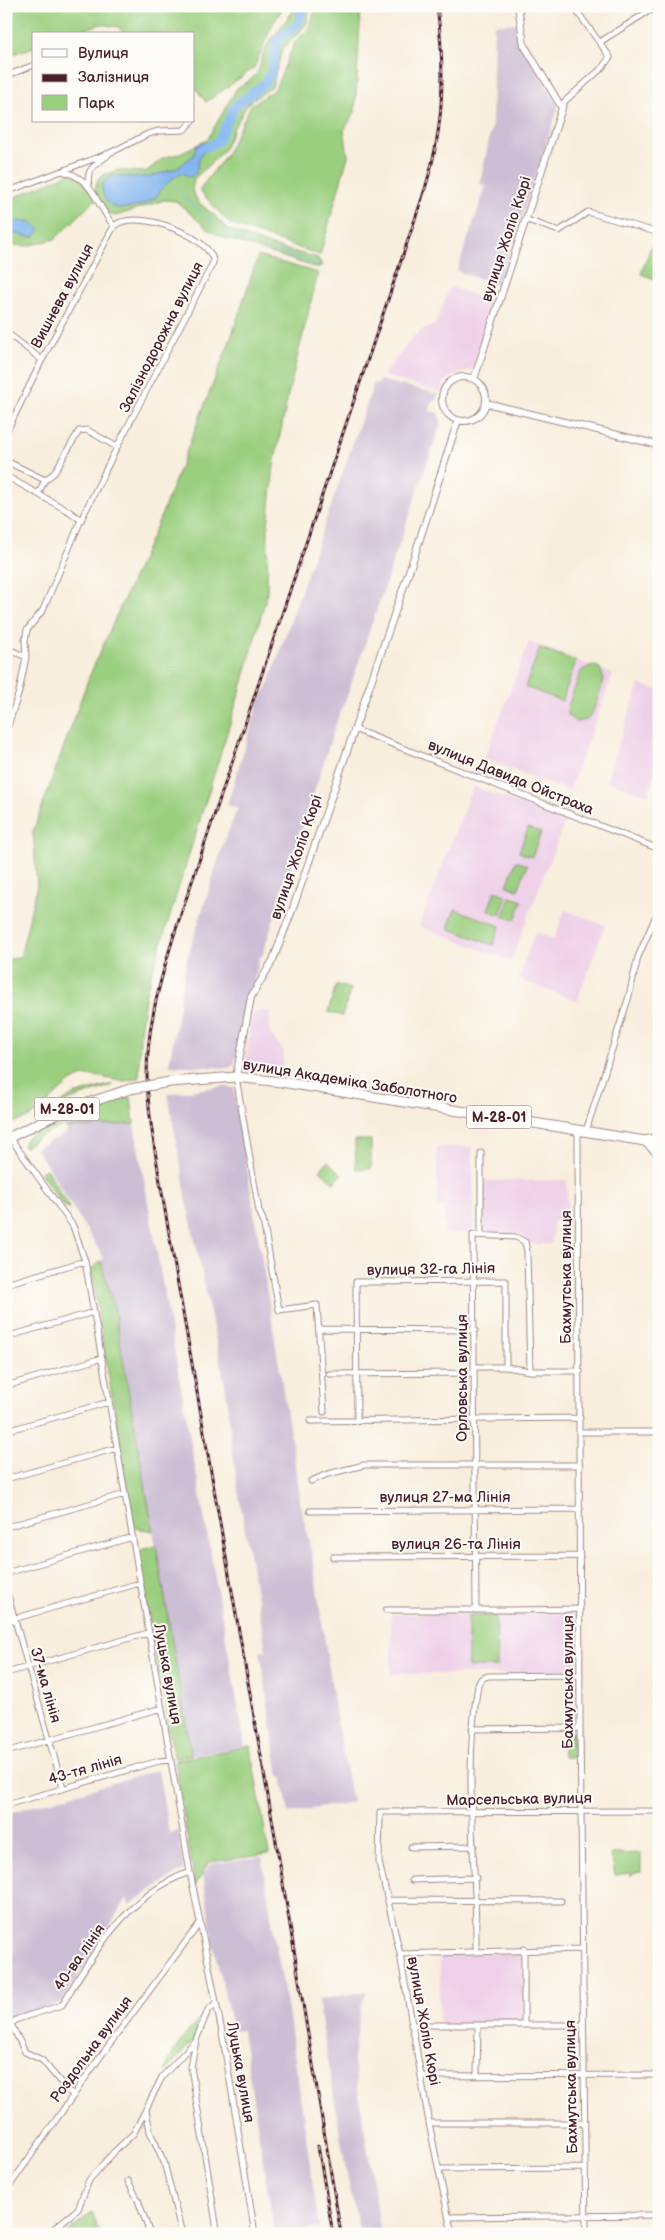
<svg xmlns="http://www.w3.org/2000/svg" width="665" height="2240" font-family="'Balsamiq Sans',sans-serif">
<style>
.built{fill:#eed0e8}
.industrial{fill:#ccbed4}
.green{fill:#9bcf80;stroke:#727756}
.water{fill:#82b5ef;stroke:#666a8d}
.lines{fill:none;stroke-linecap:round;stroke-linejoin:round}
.stream{stroke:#82b5ef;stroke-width:1}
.river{stroke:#82b5ef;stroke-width:9}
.minor-casing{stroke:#a18684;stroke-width:7}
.tertiary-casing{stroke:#a18684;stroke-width:8}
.trunk-casing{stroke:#a18684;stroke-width:11}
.minor{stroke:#fff;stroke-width:5}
.tertiary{stroke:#fff;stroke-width:6}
.trunk{stroke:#fff;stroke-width:9}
.rail-casing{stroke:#4a1f2b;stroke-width:3}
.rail{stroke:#fdfcf7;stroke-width:1;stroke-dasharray:4;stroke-linecap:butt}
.trunk-bridge-casing{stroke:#a18684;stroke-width:11;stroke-linecap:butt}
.trunk-bridge{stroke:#fff;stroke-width:9}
.labels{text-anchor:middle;stroke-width:4;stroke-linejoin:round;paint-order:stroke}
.shield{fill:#fdfcf7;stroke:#806168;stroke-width:1}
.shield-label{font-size:14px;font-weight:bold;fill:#4a1f2b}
.street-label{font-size:15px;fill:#4a1f2b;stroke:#fdfcf7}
</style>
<rect width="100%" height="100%" fill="#fdfcf7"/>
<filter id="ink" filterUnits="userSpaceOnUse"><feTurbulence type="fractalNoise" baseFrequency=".02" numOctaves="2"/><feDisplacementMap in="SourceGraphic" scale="10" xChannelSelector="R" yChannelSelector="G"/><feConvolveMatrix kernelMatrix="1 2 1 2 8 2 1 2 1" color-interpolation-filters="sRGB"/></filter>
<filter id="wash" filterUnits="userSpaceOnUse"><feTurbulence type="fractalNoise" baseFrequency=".0096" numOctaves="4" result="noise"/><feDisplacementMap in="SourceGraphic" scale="20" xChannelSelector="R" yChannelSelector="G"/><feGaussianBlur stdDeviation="1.12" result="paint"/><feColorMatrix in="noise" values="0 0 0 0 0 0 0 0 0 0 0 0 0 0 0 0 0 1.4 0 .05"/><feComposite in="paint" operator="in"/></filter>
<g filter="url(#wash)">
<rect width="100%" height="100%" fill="#f8eedd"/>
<path class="built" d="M 450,287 L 492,301 L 491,304 L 493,305 L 472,369 L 449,378 L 444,383 L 440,392 L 383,376 L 412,338 L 422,330 L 435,325 Z
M 529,642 L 613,674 L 569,791 L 484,759 Z
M 639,684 L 659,690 L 659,762 L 648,795 L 606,781 Z
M 473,786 L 565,821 L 511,961 L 419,926 Z
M 565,910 L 605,925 L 577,1001 L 518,979 L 535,932 L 554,939 Z
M 270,1011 L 270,1034 L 284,1051 L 282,1070 L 247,1065 L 245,1057 L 252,1016 L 257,1012 Z
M 437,1147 L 472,1147 L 474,1233 L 444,1233 L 444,1207 L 437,1206 Z
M 567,1180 L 568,1219 L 553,1221 L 552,1244 L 530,1244 L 523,1235 L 513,1233 L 485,1232 L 484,1181 Z
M 391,1614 L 577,1614 L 577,1674 L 391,1674 Z
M 523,1952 L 523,2024 L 439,2024 L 440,1954 Z"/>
<path class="industrial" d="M 516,23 L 520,49 L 524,48 L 555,100 L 558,108 L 499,286 L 457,271 L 486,186 L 480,184 L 492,125 L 494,25 Z
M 380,380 L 438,394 L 436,401 L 433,401 L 430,411 L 438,413 L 441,421 L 440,426 L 347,696 L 337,720 L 262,956 L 260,956 L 234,1065 L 228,1068 L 169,1065 L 187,959 L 224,842 L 238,808 L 227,805 L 260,697 L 267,688 L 374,383 L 377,384 Z
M 225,1086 L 234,1088 L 299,1488 L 300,1502 L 312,1556 L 338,1728 L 352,1802 L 289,1813 L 282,1776 L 279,1776 L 260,1651 L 266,1650 L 236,1478 L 225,1384 L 189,1212 L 168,1094 Z
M 134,1124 L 245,1746 L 191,1755 L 133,1412 L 114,1308 L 101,1261 L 104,1258 L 36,1148 L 67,1133 L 66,1128 Z
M 158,1770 L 169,1833 L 178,1831 L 184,1869 L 129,1905 L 127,1898 L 61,2003 L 6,2019 L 6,1814 Z
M 262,1857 L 274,1935 L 289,2017 L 319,2228 L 274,2231 L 242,2030 L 233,2031 L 214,1948 L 203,1875 L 210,1864 Z
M 367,1991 L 361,2007 L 353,2057 L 381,2234 L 360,2234 L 346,2170 L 318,2000 Z"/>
<path class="green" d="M 6,6 L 284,6 L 272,25 L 254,68 L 206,102 L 194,86 L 194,34 L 123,34 L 119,27 L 100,24 L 72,34 L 34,34 L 34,47 L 6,56 Z
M 297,6 L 311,6 L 306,25 L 282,50 L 272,87 L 249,102 L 233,129 L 224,150 L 194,179 L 192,190 L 198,202 L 215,216 L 227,229 L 272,246 L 318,258 L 322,265 L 317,268 L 225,238 L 209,230 L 176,201 L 164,200 L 116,216 L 108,213 L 95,191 L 97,181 L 103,175 L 118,170 L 139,172 L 147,171 L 163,158 L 178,154 L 207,140 L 237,88 L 249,81 L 258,72 L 265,48 Z
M 316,6 L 361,6 L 355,112 L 344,130 L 348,156 L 320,255 L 230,224 L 199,190 L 226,155 L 251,105 L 275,89 L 295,42 L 310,27 Z
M 70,173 L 79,177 L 97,198 L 55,239 L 26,246 L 6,245 L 6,204 L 15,197 Z
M 652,244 L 659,246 L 659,269 L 655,279 L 641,274 Z
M 258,256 L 318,273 L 288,395 L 274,465 L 268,526 L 267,594 L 241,688 L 146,992 L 140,1032 L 139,1078 C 134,1079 128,1081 124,1081 C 107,1081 92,1070 74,1080 C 53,1092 35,1125 7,1122 L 6,959 L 20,958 L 37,885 L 33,832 L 89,677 L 161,516 L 231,338 Z
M 540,648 L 576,661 L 562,701 L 525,687 Z
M 592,665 L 600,668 L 604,680 L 592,714 L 587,720 L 575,722 L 567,714 L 568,706 L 581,671 Z
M 528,828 L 541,832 L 532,857 L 519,852 Z
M 516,861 L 527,865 L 518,890 L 507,886 Z
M 495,891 L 507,896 L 500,915 L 488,910 Z
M 510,897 L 522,901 L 515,920 L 503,916 Z
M 455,909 L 500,926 L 493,945 L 448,928 Z
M 336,985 L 351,989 L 342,1016 L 328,1012 Z
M 109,1085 L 113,1085 L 59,1104 L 73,1095 Z
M 131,1097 L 134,1124 L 66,1128 L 65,1125 L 38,1137 L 25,1147 L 23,1146 L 26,1138 C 58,1118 95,1107 131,1097 Z
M 355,1140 L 371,1140 L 371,1169 L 356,1169 Z
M 328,1161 L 342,1175 L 334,1183 L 320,1170 Z
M 46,1169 L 70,1209 L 61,1203 L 40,1172 Z
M 101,1261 L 114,1308 L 153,1531 L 136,1528 L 133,1522 L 91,1270 Z
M 156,1545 L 191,1755 L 174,1758 L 138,1556 L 141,1549 Z
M 468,1616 L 496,1616 L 497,1667 L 468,1667 Z
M 573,1732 L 573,1757 L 563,1757 L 563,1733 Z
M 250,1746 L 269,1854 L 209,1862 L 195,1886 L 175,1760 Z
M 641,1853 L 641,1872 L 633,1873 L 631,1876 L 630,1873 L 615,1875 L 611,1854 Z
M 206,2013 L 195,2038 L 165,2072 C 170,2051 191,2027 206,2013 Z
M 92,2212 L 100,2234 L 65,2234 Z"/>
<path class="water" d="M 201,143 L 207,143 L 207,149 L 200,155 L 196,173 L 190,177 L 182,173 C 177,176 170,179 166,184 C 161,188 159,196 153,199 C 132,211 102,217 102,184 L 111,176 L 149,177 L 177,168 L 193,156 L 196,147 Z
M 30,221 L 40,229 L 34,237 C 24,237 17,232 6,235 L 6,222 Z"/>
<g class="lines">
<path class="stream" d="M 170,180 L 190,203 L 228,235 L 320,265"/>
<path class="river" d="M 207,147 L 218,141 L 235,106 L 266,82 L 271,72 L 277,40 L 298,24 L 304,6"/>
</g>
</g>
<g filter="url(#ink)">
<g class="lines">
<g class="minor-casing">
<path id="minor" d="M 651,7 L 659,17
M 600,42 L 652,9
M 6,76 L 34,65
M 562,108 L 565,101 L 602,68 L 610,57 L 573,6
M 62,171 C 95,179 95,204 114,226
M 89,185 C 85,169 96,165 108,155
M 6,192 L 112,152 L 148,134 L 159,131 L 184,130 L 192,121
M 527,220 L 559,231 L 588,212 L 659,233
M 6,332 L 42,360
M 6,433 L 42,360 L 114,226 C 137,207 215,238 213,263 L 117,447 L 87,430 L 79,431 L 54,473 L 45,480 L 38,494
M 6,461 L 45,480
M 6,476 L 70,512 L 81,520
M 6,648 L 26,657
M 354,729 L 659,849
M 6,732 L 19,692 L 26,657 L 25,641 L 27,630 L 43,610 L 81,520 L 117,447
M 6,1066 L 6,1078
M 236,1077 L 259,1211 L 263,1220 L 279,1310 L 317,1305 L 324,1412
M 578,1130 L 580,1728 L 586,2234
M 586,1131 L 629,996 L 638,957 L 659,909
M 6,1132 L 73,1226 L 85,1261 L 190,1872 L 222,2032 L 255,2234
M 481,1235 L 481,1153
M 6,1284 L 85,1261
M 319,1329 L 475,1330
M 6,1337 L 94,1312
M 474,1367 L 506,1367 L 530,1371 L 580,1371
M 329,1374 L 474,1373
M 6,1386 L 102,1358
M 357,1420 L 356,1282 L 506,1281 L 506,1367
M 310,1421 L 580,1418
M 6,1431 L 109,1402
M 580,1432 L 659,1432
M 6,1479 L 117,1448
M 311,1481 L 328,1474 L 364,1465 L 580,1465
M 310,1511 L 580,1509
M 6,1527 L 125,1494
M 333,1557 L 580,1556
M 6,1573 L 133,1537
M 6,1589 L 63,1788
M 386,1610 L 512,1610
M 476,1610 L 473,1235 L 516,1237 L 525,1242 L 527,1252 L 530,1371
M 514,1610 L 580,1609
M 6,1621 L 140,1583
M 6,1673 L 148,1633
M 472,1729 L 580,1728
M 6,1752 L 162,1708
M 6,1805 L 159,1761 L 171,1760
M 411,1847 L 474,1846
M 412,1880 L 476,1878
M 388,1900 L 561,1901
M 524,1949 L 524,2025
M 476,1951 C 477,1863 463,1772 478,1685 L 481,1679 L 488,1676 L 580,1675
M 400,1954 L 582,1949
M 11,2024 L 25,2052 L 42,2060 L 67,2090 L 74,2095
M 411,2025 L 582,2025
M 6,2026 L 18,2019 L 62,2005 C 93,1953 129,1893 190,1872
M 196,2040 L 191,2067 L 217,2230 L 214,2234
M 477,2075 L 478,2025
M 421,2076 L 659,2075
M 146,2110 L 150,2132 L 164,2162 L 182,2234
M 429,2123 L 585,2123
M 440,2169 L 585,2168
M 128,2181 L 138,2200 L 150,2234
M 6,2191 L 103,2053 L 199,1924
M 449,2217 L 659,2215
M 47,2234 L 78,2209 L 89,2180 L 114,2152 L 134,2133 L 162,2077 L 196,2040 L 208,2010 L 216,2003
M 200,2234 L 214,2233
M 452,2234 L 429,2123 L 400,1954 L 379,1862 L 380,1812 L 659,1811"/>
</g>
<g class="tertiary-casing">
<path id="tertiary" d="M442 399a22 22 0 1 1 44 0a22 22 0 1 1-44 0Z
M 474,379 L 562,108 L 524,45 L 518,6
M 486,403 L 659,445
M 236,1077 L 251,997 L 273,960 L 293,908 L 415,554 L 458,420"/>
</g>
<g class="trunk-casing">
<path id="trunk" d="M 170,1082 L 236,1077 L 281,1082 L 645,1141 L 659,1138
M 6,1139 L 61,1112 L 130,1089
M 645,1141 L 659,1153"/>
</g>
<use href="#minor" class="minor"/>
<use href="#tertiary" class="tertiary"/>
<use href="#trunk" class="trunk"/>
<g class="rail-casing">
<path id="rail" d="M 318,2146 L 333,2234
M 341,2234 L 278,1853 L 159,1176 C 155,1150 150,1123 148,1096 C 143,1041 158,987 174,935 L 407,243 C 418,210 430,178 436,144 C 445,98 443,52 437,6"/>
</g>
<use href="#rail" class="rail"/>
<g class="trunk-bridge-casing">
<path id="trunk-bridge" d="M 130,1089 L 170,1082"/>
</g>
<use href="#trunk-bridge" class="trunk-bridge"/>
</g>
</g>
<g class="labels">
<g class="shield">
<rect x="34.5" y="1097.5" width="65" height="23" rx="4"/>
<rect x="466.5" y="1105.5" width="65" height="23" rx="4"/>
</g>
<g class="shield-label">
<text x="67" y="1114">М-28-01</text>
<text x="499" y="1122">М-28-01</text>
</g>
<g class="street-label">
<text transform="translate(506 239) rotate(-72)" y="5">вулиця Жоліо Кюрі</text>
<text transform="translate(62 296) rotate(-62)" y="5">Вишнева вулиця</text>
<text transform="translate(161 337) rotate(-63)" y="5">Залізнодорожна вулиця</text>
<text transform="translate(511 777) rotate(22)" y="5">вулиця Давида Ойстраха</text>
<text transform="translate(296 857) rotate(-71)" y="5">вулиця Жоліо Кюрі</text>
<text transform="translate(350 1081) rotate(9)" y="5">вулиця Академіка Заболотного</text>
<text transform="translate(431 1269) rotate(-1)" y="5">вулиця 32-га Лінія</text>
<text transform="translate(566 1277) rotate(-90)" y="5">Бахмутська вулиця</text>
<text transform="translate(462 1378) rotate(-90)" y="5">Орловська вулиця</text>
<text x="445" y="1502">вулиця 27-ма Лінія</text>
<text x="456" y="1549">вулиця 26-та Лінія</text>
<text transform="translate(168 1674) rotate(80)" y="5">Луцька вулиця</text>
<text transform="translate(568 1682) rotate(-90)" y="5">Бахмутська вулиця</text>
<text transform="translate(46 1685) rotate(74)" y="5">37-ма лінія</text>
<text transform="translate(85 1769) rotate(-16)" y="5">43-тя лінія</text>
<text transform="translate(519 1799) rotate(-1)" y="5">Марсельська вулиця</text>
<text transform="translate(79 1957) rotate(-55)" y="5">40-ва лінія</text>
<text transform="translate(424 2021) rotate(80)" y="5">вулиця Жоліо Кюрі</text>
<text transform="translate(91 2049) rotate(-54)" y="5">Роздольна вулиця</text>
<text transform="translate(241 2072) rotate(80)" y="5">Луцька вулиця</text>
<text transform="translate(571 2087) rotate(-91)" y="5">Бахмутська вулиця</text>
</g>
</g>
<rect width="665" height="2240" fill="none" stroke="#fdfcf7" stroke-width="25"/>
<rect x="32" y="32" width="162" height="90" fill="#fdfcf7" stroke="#b5a4a5"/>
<rect x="42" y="49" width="25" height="8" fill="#ffffff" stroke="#b5a4a5"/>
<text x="78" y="58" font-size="15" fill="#4a1f2b">Вулиця</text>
<rect x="42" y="74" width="25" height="8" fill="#4a1f2b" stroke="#b5a4a5"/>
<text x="78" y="82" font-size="15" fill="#4a1f2b">Залізниця</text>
<rect x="42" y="95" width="25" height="15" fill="#9bcf80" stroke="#b5a4a5"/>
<text x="78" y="108" font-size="15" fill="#4a1f2b">Парк</text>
</svg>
